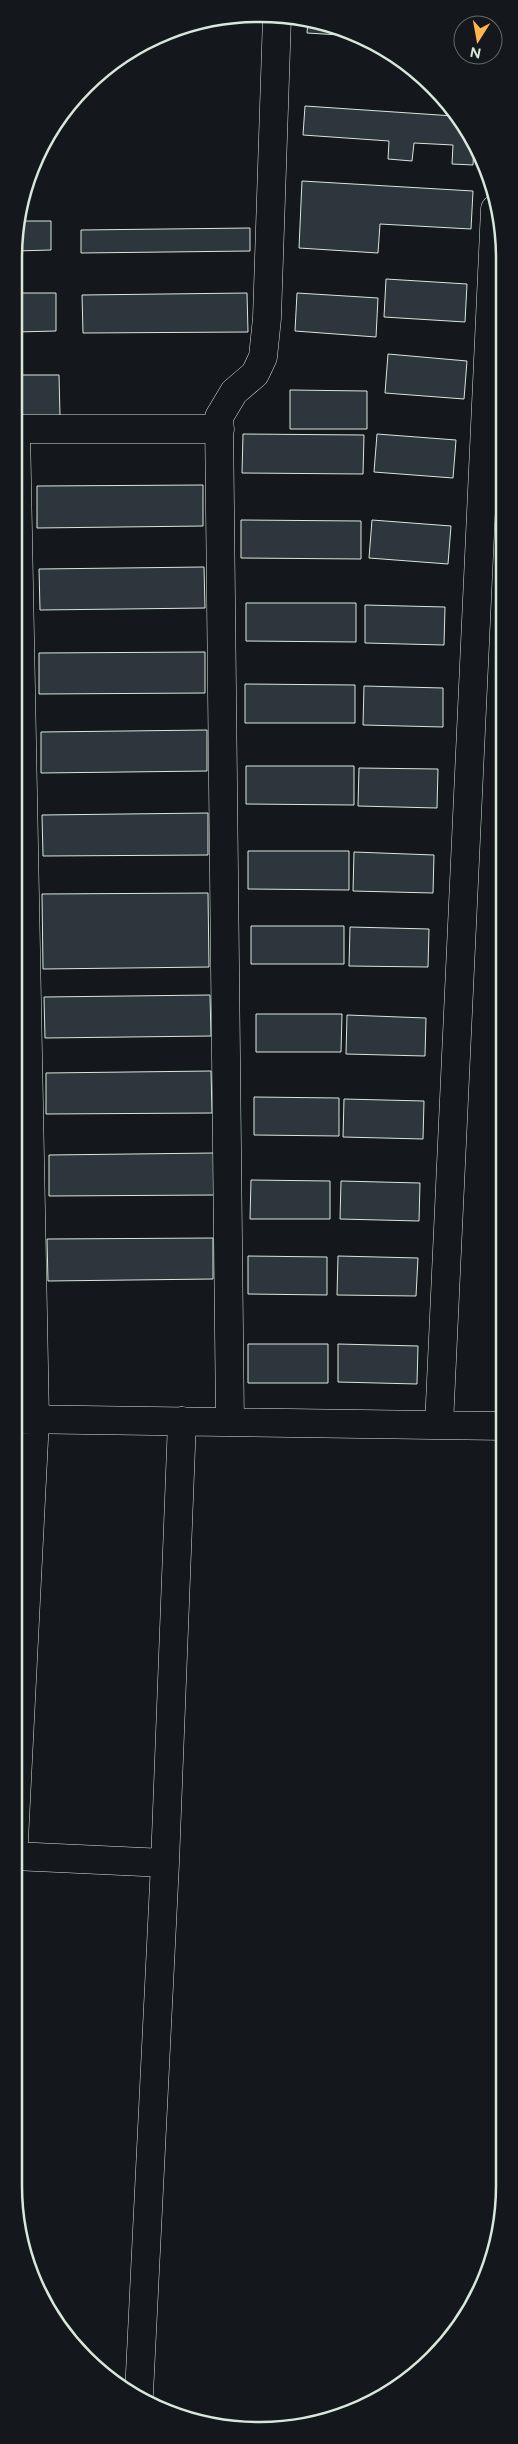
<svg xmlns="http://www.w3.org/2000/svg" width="518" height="2444" font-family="Figtree,sans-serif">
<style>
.building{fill:#2c363c;stroke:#d8e6dc}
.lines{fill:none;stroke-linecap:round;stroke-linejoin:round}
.minor-casing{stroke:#d8e6dc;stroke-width:29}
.minor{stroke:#14181c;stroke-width:28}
.rim{fill:none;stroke:#d8e6dc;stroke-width:2.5}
</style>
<rect width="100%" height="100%" fill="#14181c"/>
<path class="building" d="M 308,21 L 357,36 L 307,33 Z
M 305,106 L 454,116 L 474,144 L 473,165 L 452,164 L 453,145 L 414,143 L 412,161 L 388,159 L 389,141 L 303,135 Z
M 302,181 L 473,191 L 471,229 L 380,224 L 378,253 L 299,248 Z
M 18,221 L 51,221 L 51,250 L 16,251 Z
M 250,228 L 250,251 L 81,253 L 81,230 Z
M 386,279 L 467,284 L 465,322 L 384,317 Z
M 16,293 L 56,293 L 56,331 L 16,332 Z
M 247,293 L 248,332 L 83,333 L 82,295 Z
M 297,293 L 378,298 L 376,337 L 295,331 Z
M 388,354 L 467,361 L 464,399 L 385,393 Z
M 16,375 L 59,375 L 60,416 L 16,417 Z
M 290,390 L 367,391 L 367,429 L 290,429 Z
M 243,434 L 364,435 L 363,474 L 242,473 Z
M 377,434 L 456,440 L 453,478 L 374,472 Z
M 203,485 L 203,526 L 37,528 L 37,486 Z
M 241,520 L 361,521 L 361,559 L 241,558 Z
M 372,520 L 451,526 L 448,564 L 369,558 Z
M 204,567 L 205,608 L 40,610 L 39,569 Z
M 246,603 L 356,603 L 356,642 L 246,641 Z
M 365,605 L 445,607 L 444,645 L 365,643 Z
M 205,652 L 205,693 L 39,694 L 39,653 Z
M 245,684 L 355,685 L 355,723 L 245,723 Z
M 364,686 L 443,688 L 443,727 L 363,725 Z
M 207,730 L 207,771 L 41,773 L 41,732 Z
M 246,766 L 354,766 L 354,805 L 246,804 Z
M 359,768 L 438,769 L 437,808 L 358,806 Z
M 208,813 L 208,855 L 43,856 L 42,815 Z
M 248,851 L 349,851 L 349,890 L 248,889 Z
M 354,852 L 434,855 L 433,893 L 353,891 Z
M 208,893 L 209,967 L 43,969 L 42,894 Z
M 251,926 L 344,926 L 344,964 L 251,964 Z
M 350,927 L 429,929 L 428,967 L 349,966 Z
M 210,995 L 211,1036 L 45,1038 L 44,997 Z
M 256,1014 L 342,1014 L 341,1052 L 256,1052 Z
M 347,1015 L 426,1018 L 425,1056 L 346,1054 Z
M 211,1071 L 212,1113 L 46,1114 L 46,1073 Z
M 254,1097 L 339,1098 L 339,1136 L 254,1135 Z
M 344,1099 L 424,1101 L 423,1139 L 343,1137 Z
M 214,1153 L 215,1195 L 49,1196 L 49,1155 Z
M 251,1180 L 330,1181 L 330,1219 L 250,1219 Z
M 341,1181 L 420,1183 L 419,1221 L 340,1219 Z
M 213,1238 L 213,1279 L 48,1281 L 47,1239 Z
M 248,1256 L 327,1257 L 327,1295 L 248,1294 Z
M 338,1256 L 418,1258 L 416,1296 L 337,1295 Z
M 248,1344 L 328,1344 L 328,1383 L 248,1383 Z
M 338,1344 L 418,1346 L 417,1384 L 338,1382 Z"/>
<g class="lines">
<g class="minor-casing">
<path id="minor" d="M 16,429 L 220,429
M 15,1419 L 503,1426
M 230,1422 L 219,417 L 234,392 L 255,374 L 263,357 L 267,318 L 277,17
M 439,1425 L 495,209
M 14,1841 L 35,1419 L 16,429
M 14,1856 L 165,1863
M 139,2394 L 165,1863 L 182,1421"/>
</g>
<use href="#minor" class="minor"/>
</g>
<path d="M0 0H518V2444H0ZM258 22H260A236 236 0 0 1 496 258V2186A236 236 0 0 1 260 2422H258A236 236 0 0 1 22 2186V258A236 236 0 0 1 258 22Z" fill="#14181c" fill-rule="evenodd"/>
<path class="rim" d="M258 22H260A236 236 0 0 1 496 258V2186A236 236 0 0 1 260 2422H258A236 236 0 0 1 22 2186V258A236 236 0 0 1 258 22Z"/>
<g transform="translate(478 40) rotate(191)"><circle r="24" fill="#14181c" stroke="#626a69"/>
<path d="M0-4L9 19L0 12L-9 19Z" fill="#ffb74d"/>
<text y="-8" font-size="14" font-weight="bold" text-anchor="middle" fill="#d8e6dc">N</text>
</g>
</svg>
